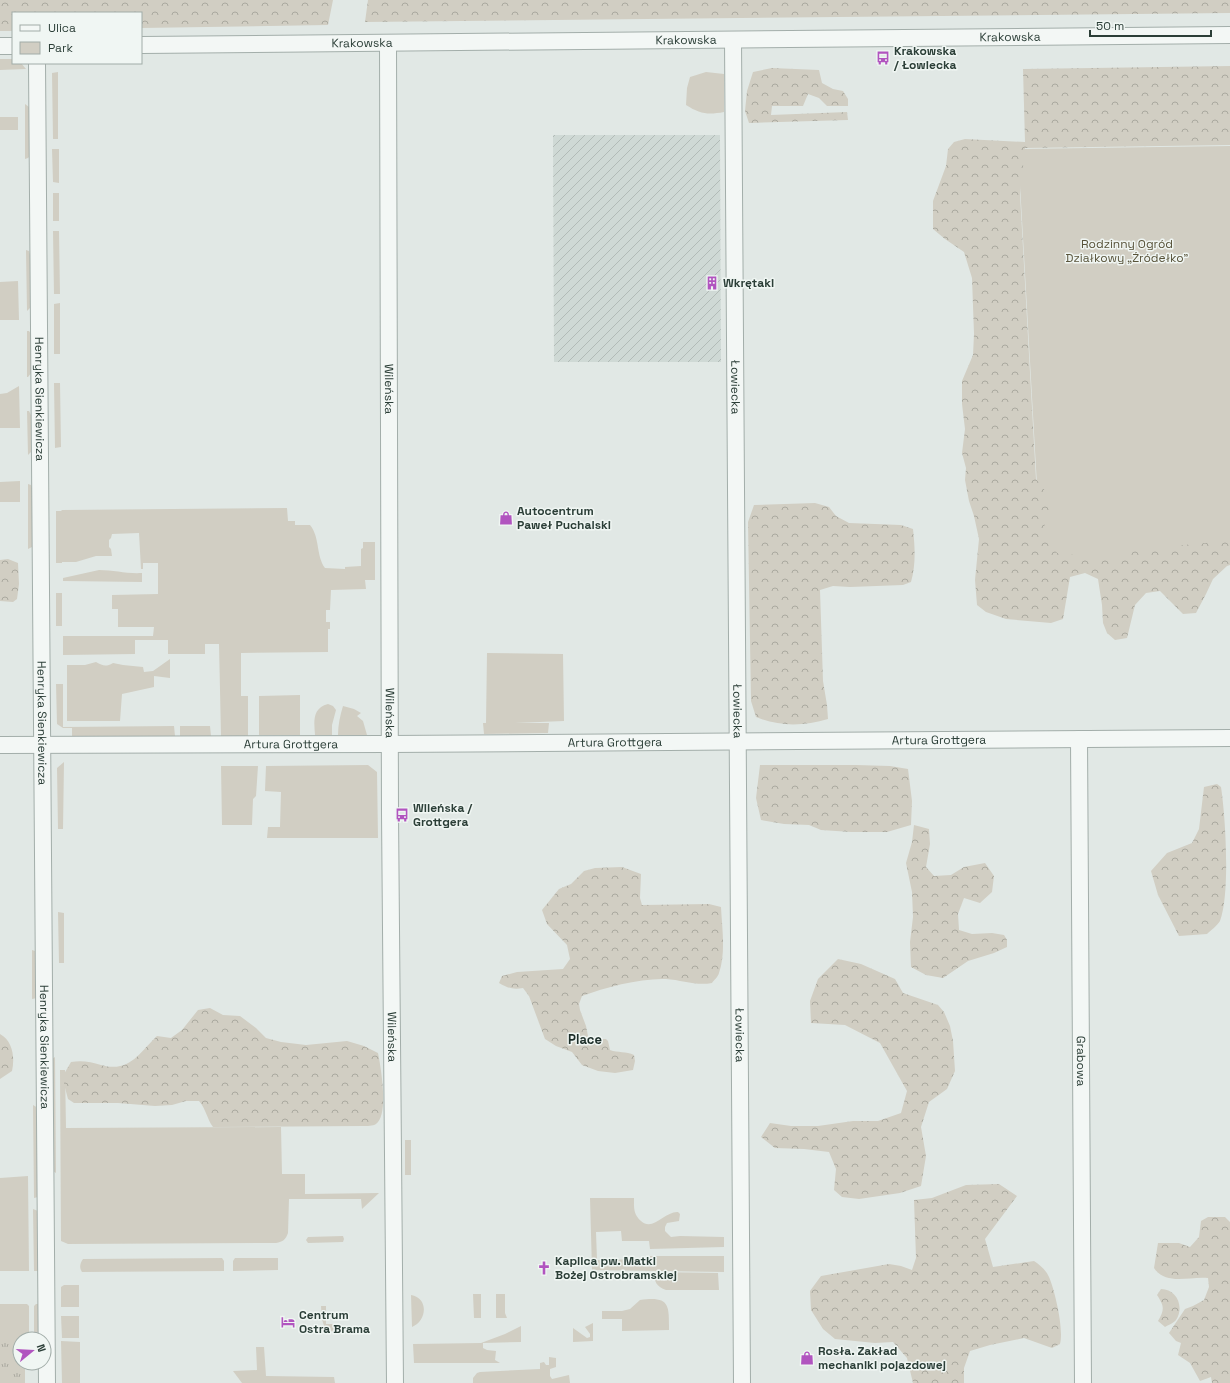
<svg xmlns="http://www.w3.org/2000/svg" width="1230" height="1383" font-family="'Space Grotesk',sans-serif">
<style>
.industrial{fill:url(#industrial-furrows)}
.green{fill:#d1cec3}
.forest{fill:url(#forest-crowns)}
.park{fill:url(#park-tufts)}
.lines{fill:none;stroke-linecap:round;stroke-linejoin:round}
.minor-casing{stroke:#a3aeaa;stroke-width:18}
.minor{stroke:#f3f7f5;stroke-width:16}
.labels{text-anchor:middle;stroke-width:3;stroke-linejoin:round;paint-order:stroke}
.street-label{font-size:12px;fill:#2b3e37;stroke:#f0f6f3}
.poi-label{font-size:12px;font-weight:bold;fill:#2b3e37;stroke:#f0f6f3;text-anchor:start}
.park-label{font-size:12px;fill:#58533a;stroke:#f0f6f3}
.neighbourhood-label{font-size:13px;font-weight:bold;fill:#1d2e29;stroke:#f0f6f3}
</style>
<defs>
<pattern id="industrial-furrows" width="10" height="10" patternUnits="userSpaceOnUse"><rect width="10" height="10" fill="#cfd9d5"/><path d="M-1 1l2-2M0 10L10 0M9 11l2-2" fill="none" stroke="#b2bbb7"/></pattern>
<pattern id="forest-crowns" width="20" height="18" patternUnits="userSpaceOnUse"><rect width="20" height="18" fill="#d1cec3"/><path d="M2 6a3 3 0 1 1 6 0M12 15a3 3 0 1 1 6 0" fill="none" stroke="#aaa99f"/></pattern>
<pattern id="park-tufts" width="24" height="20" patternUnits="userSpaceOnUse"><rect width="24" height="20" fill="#d1cec3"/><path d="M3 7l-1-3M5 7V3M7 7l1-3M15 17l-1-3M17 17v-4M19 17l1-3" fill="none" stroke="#aaa99f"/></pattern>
</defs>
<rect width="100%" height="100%" fill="#e1e8e5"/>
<path class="industrial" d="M 553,135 L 720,135 L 721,362 L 554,362 Z"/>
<path class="green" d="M 0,59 L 13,59 L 13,63 L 21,63 L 26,69 L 0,70 Z
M 58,72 L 58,139 L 53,139 L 52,73 Z
M 706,72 L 724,74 L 724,112 C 708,115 700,114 686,105 L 687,88 L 690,77 Z
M 25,104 L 29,107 L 30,156 L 28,158 L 25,159 Z
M 18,117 L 18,130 L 0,130 L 0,117 Z
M 1230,146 L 1230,548 L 1042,574 L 1018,149 Z
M 52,149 L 59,149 L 59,183 L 53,182 Z
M 53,193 L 59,193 L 59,221 L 53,221 Z
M 53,231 L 59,231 L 60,294 L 54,294 Z
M 26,250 L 29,251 L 30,255 L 31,307 L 27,311 Z
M 18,281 L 19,320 L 0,320 L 0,282 Z
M 60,303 L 60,354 L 54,354 L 54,304 Z
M 27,331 L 29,331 L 31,334 L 32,372 L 28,377 L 27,377 Z
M 54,383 L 60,383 L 61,447 L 55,448 Z
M 19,386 L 20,428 L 0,428 L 0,394 L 7,393 Z
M 27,411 L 29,411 L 31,415 L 32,451 L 28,455 Z
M 20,481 L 20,502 L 0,502 L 0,482 Z
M 28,484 L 31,485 L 32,488 L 32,547 L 28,549 Z
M 287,508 L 288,521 L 295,521 L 295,525 L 310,525 C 320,537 316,556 325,568 L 345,569 L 345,567 L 361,566 L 361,549 L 363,548 L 363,542 L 375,542 L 375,580 L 365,580 L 366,589 L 331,590 L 330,610 L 326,610 L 326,622 L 330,622 L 330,629 L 328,629 L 328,652 L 241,653 L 241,696 L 248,696 L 248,736 L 221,736 L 219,644 L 205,644 L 205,654 L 168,654 L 168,640 L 135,640 L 135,654 L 63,655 L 63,636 L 153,636 L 154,627 L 118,627 L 118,609 L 112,609 L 112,595 L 158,594 L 158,563 L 143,563 L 143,569 L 141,569 L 139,533 L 112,534 L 111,538 L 109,540 L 109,547 L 111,549 L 112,556 L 96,556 L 76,562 L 62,562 L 62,545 L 62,563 L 56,563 L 56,511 L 61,511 L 62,510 Z
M 99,570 C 114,570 127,574 142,573 L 142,582 L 63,581 L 63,578 Z
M 56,593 L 62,593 L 62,626 L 56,626 Z
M 487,653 L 563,654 L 564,721 L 515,723 L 549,723 L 548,733 L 484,734 L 483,723 L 486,723 Z
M 170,659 L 170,678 L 154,676 L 154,687 L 122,694 L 120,721 L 67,721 L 67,665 L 85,665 L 96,662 C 103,666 106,667 113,663 L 123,665 L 143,667 L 144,672 L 153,671 Z
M 56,684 L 63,684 L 63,727 L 174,726 L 175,736 L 72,736 L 72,728 L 63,728 L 57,724 Z
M 300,695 L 300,735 L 259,735 L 259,696 Z
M 328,704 L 333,706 L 336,710 L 332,725 L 332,735 L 315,735 C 314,722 312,708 328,704 Z
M 343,706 L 354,709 L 361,713 L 357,716 L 363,721 L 367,735 L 338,735 C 338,725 340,716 343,706 Z
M 180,726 L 210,726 L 211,736 L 180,736 Z
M 64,762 L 63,829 L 58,829 L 57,768 Z
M 368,765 L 377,772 L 378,838 L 267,838 L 268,827 L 280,827 L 281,792 L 265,791 L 266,766 Z
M 221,766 L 258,766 L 256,796 L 253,799 L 252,825 L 222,825 Z
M 58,912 L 64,913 L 64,963 L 59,963 Z
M 32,950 L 35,951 L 37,998 L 32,999 Z
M 55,1057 L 56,1173 L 53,1171 L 52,1059 Z
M 60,1070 L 65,1070 L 66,1128 L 281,1127 L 282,1174 L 305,1174 L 305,1194 L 379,1193 L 362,1209 L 361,1199 L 289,1199 L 288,1233 C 286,1239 283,1242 276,1243 L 68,1244 L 61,1241 Z
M 33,1105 L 38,1108 L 38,1197 L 34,1198 Z
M 405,1140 L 411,1140 L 411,1175 L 405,1175 Z
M 28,1176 L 29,1271 L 0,1271 L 0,1178 Z
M 590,1198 L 634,1198 C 634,1207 633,1214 641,1221 C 653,1232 665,1211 678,1212 L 680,1214 L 679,1221 L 667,1223 L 665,1227 L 665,1231 L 671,1237 L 680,1236 L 724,1237 L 724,1247 L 650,1249 L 649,1241 L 622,1241 L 621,1231 L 596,1232 L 597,1260 L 650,1259 L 650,1256 L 724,1256 L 724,1272 L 592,1270 Z
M 33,1209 L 38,1211 L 39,1271 L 34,1271 Z
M 343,1236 L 344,1239 L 343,1242 L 308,1243 L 306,1240 L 308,1237 Z
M 222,1258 L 224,1261 L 224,1271 L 82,1272 C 79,1268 80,1263 83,1259 Z
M 235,1258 L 278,1258 L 278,1270 L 233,1271 L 233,1261 Z
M 654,1272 L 718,1273 L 719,1290 L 666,1290 C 657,1287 654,1282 654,1272 Z
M 64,1285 L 79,1285 L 79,1307 L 61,1307 L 61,1287 Z
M 473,1294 L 481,1294 L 481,1318 L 474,1318 Z
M 496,1294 L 505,1294 L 505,1313 L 507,1318 L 496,1318 Z
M 411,1295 C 429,1298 427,1321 412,1327 Z
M 640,1300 C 670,1296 669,1305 669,1330 L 622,1331 L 622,1319 L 602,1319 L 602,1311 L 622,1311 L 630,1309 Z
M 0,1304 L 27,1304 L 29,1306 L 29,1339 L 20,1339 L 0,1350 Z
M 36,1304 L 39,1304 L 39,1339 L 34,1339 L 34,1306 Z
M 321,1306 L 326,1306 L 326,1324 L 337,1324 L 337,1333 C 321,1330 322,1320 321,1306 Z
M 61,1316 L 79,1316 L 79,1338 L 62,1338 Z
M 593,1323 L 593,1341 L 573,1342 L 573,1328 L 587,1338 L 590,1337 L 590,1334 L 585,1327 Z
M 521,1326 L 521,1342 L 483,1343 L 483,1348 L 487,1350 L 496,1351 L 495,1360 L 500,1363 L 414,1363 L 413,1344 L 481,1343 L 505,1334 Z
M 61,1341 L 80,1342 L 80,1383 L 62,1383 Z
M 256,1347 L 264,1347 L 266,1376 L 334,1377 L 335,1383 L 242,1383 L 233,1371 L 257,1370 Z
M 549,1357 L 556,1358 L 556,1367 L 550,1369 L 550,1376 L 552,1379 L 569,1375 L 570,1383 L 473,1383 L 473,1378 L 477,1373 L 480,1372 L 540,1369 L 540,1363 L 544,1362 L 546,1365 L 549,1365 Z"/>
<path class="forest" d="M 0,0 L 333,0 L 328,25 L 141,28 L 141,13 L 13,13 L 13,31 L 0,31 Z
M 368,0 L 1230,0 L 1230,13 L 365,22 Z
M 1230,66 L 1230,145 L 1025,148 L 1020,194 L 1036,479 L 1049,496 L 1051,506 L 1046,518 L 1043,534 L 1057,553 L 1065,553 L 1095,560 L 1108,560 L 1141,549 L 1205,543 L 1230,538 L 1230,565 L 1227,566 L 1213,579 L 1206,594 L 1196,613 L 1183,614 L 1160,591 L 1146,593 L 1135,605 L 1127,638 L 1115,640 L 1107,633 L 1103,623 L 1102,605 L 1098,579 L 1085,573 L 1070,577 L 1063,619 L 1051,623 L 1006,619 L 986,612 L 977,605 L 975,580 L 979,539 L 974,516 L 969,501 L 965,480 L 966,468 L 962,453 L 965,429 L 962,404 L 962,381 L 973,355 L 974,334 L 972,278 L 964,252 L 945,239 L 933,229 L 933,201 L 946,166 L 948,149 L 954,142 L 965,139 L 1025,142 L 1023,69 Z
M 772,68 L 819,70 L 822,83 L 833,89 L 843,91 L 848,99 L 848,106 L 827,106 L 819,98 L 808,94 L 803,106 L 772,106 L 771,115 L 847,112 L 848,120 L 749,123 L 745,111 L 747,91 L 753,72 Z
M 815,503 L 829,507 L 836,516 L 849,523 L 901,525 L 913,529 C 915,548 916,564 911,582 L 903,585 L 850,587 L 833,586 L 820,590 L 823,681 L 827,705 L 828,719 C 805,726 779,727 756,717 L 751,701 L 748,522 L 754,505 Z
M 8,559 L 18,563 L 19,584 L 17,599 L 13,602 L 0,601 L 0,560 Z
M 760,765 L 856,765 L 890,766 L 908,769 L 912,801 L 911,825 L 887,832 L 851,832 L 821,830 L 809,825 L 784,824 L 761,820 L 756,798 Z
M 1217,784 L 1221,787 C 1226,820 1230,895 1220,921 C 1217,926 1211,930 1207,934 L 1179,936 L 1158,895 L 1151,871 L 1167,853 L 1192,843 L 1199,829 L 1204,787 Z
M 914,825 L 929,829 L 930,844 L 926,867 L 934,876 L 951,875 L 964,867 L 985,863 L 994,876 L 992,892 L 980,903 L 964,898 L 958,914 L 959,930 L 972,934 L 992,933 L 1004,935 L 1007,940 L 1007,947 L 994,953 L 968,961 L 943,978 L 926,975 L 911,967 L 910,942 L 913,917 L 912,892 L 906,863 L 912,842 Z
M 622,867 L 641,874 L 640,898 L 642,905 L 709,904 L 721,907 C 722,928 726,953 719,973 C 718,977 714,980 712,983 C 696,986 682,980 666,979 C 641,978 606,987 582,996 L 579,1004 L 580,1010 L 586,1026 L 588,1036 L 591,1039 L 606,1039 L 608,1041 L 610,1050 C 618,1053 626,1051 634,1055 L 635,1061 L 633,1070 L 615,1073 L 598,1071 L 582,1065 L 572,1052 L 556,1046 L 545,1039 L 529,996 L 523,988 C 513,990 508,988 499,983 L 502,976 L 517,972 L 563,969 L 570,959 L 567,945 L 547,924 L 542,910 L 559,889 L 571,884 L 584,871 L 595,868 Z
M 838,959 L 861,964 L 895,979 L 903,993 L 938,1005 L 944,1012 L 950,1026 L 953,1041 L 955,1071 L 947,1089 L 929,1102 L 921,1127 L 926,1156 L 921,1186 L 900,1193 L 859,1199 L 842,1197 L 834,1190 L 836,1169 L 829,1152 L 804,1149 L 775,1148 L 761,1137 L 770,1123 L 791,1126 L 818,1126 L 853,1121 L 878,1121 L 901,1113 L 907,1091 L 880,1043 L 845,1025 L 811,1023 L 810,1001 L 818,979 Z
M 210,1008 L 223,1015 L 240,1016 L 256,1028 L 266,1038 L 281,1042 L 306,1045 L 347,1041 L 364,1046 L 378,1053 C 381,1068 389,1115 376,1124 C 373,1126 367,1126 363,1126 L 213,1127 C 207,1119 206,1109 199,1101 L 186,1101 L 172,1105 L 155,1106 L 118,1103 L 74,1103 L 68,1099 L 64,1084 L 64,1074 L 71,1062 C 82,1060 91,1062 101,1065 C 130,1073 139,1053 157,1036 L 171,1038 L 182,1030 L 198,1010 Z
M 0,1034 C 13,1041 15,1058 12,1071 L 0,1079 Z
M 999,1184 L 1017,1196 L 985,1239 L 993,1267 L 1034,1261 C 1040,1265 1046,1270 1049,1277 C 1055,1291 1064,1329 1060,1344 L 1052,1348 L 1024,1338 L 990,1345 L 970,1351 L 964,1368 L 964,1383 L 913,1383 L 907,1358 L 893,1342 L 875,1343 L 835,1339 L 823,1329 L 811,1310 L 810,1291 L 821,1276 L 889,1264 L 901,1266 L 912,1270 L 916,1258 L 914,1200 L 932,1198 L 966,1185 Z
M 1208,1217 L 1225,1217 L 1230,1222 L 1230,1383 L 1212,1383 L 1211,1377 L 1200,1381 L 1190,1363 L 1178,1355 L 1181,1343 L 1176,1341 L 1169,1333 L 1185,1309 L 1193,1306 L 1204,1300 L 1209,1287 L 1208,1278 C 1190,1276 1166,1286 1154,1268 L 1158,1243 L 1179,1243 L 1190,1247 L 1199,1237 L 1201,1221 Z
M 1161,1289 C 1176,1289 1185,1306 1176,1320 C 1174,1323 1168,1325 1165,1327 L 1158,1321 C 1165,1309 1164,1306 1157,1295 Z"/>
<path class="park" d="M 0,1337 L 25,1337 L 25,1339 L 20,1339 L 20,1363 L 25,1363 L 25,1383 L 0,1383 Z"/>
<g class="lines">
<g class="minor-casing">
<g id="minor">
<path id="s1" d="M 733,40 L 742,1383"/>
<path id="s2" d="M 388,43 L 390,814 L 395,1383"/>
<path id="s3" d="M 141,45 L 1230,35"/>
<path d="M 0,46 L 13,46"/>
<path id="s4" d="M 37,63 L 47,1383"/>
<path id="s5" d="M 1079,739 L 1083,1383"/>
<path id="s6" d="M 0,745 L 390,744 L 1230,738"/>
</g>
</g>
<use href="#minor" class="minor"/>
</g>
<defs>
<g id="bus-bare" transform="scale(1.08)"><path d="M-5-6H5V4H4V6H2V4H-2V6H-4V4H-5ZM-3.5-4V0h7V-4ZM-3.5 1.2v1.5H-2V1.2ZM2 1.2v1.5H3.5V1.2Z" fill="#b154bf" stroke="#f0f6f3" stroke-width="2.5" paint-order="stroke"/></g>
<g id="building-bare" transform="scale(1.08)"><path d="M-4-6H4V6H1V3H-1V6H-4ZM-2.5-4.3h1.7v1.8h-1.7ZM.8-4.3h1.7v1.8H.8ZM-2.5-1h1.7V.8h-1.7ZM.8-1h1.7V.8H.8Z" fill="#b154bf" stroke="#f0f6f3" stroke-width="2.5" paint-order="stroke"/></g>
<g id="shop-bare" transform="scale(1.08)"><path d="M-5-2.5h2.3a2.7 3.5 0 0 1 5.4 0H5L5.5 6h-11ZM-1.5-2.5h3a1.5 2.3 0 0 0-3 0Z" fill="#b154bf" stroke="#f0f6f3" stroke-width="2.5" paint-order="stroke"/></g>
<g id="church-bare" transform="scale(1.08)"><path d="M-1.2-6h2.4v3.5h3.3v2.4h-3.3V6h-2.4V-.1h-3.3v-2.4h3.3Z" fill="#b154bf" stroke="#f0f6f3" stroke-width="2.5" paint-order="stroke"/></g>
<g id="hotel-bare" transform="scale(1.08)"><path d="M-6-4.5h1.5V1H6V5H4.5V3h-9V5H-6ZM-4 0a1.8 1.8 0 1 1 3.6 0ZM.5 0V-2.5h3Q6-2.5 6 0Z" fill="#b154bf" stroke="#f0f6f3" stroke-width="2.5" paint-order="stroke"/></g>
</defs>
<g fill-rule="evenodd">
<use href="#bus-bare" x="883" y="58"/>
<use href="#building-bare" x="712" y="283"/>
<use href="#shop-bare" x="506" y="518"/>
<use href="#bus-bare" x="402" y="815"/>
<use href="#church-bare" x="544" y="1268"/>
<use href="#hotel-bare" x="288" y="1322"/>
<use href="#shop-bare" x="807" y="1358"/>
</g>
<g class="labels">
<g class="street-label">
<text dy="4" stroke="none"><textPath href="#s3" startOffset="869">Krakowska</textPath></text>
<text dy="4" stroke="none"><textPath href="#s3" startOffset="545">Krakowska</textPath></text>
<text dy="4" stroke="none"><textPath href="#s3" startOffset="221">Krakowska</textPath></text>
<text dy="4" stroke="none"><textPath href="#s1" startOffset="347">Łowiecka</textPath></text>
<text dy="4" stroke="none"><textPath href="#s2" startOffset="346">Wileńska</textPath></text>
<text dy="4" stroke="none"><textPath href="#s4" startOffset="336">Henryka Sienkiewicza</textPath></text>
<text dy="4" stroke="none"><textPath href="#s1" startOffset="671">Łowiecka</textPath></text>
<text dy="4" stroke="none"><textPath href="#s2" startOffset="670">Wileńska</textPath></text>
<text dy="4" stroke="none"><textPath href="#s4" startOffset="660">Henryka Sienkiewicza</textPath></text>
<text dy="4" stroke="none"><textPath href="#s6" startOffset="939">Artura Grottgera</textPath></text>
<text dy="4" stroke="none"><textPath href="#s6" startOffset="615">Artura Grottgera</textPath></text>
<text dy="4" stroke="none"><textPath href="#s6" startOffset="291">Artura Grottgera</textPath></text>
<text dy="4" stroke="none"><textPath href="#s1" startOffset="995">Łowiecka</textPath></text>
<text dy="4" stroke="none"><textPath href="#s2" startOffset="994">Wileńska</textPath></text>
<text dy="4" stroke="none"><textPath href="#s4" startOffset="984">Henryka Sienkiewicza</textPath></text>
<text dy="4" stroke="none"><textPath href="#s5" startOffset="322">Grabowa</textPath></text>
</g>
<g class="poi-label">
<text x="894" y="55">Krakowska<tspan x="894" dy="14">/ Łowiecka</tspan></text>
<text x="723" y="287">Wkrętaki</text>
<text x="517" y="515">Autocentrum<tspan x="517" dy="14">Paweł Puchalski</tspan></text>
<text x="413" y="812">Wileńska /<tspan x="413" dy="14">Grottgera</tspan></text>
<text x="555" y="1265">Kaplica pw. Matki<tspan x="555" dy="14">Bożej Ostrobramskiej</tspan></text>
<text x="299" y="1319">Centrum<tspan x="299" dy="14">Ostra Brama</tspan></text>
<text x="818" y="1355">Rosła. Zakład<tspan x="818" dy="14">mechaniki pojazdowej</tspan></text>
</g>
<g class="park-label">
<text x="1127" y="248">Rodzinny Ogród<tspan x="1127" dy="14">Działkowy „Źródełko”</tspan></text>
</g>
<g class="neighbourhood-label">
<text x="585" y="1044">Place</text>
</g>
</g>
<rect x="12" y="12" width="130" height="52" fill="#f0f6f3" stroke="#a1aca8"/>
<rect x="20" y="25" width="20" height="6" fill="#f3f7f5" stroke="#a1aca8"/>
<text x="48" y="32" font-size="12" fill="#2b3e37">Ulica</text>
<rect x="20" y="42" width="20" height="12" fill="#d1cec3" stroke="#a1aca8"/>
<text x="48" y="52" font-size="12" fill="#2b3e37">Park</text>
<g transform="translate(32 1351) rotate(72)"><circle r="19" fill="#f0f6f3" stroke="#a1aca8"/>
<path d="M0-3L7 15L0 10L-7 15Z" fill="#b154bf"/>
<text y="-6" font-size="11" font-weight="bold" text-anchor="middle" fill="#2b3e37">N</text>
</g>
<path d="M1090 30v6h121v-6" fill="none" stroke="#2b3e37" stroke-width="2"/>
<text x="1096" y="30" font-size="12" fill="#2b3e37" stroke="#f0f6f3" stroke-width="3" paint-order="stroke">50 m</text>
</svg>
